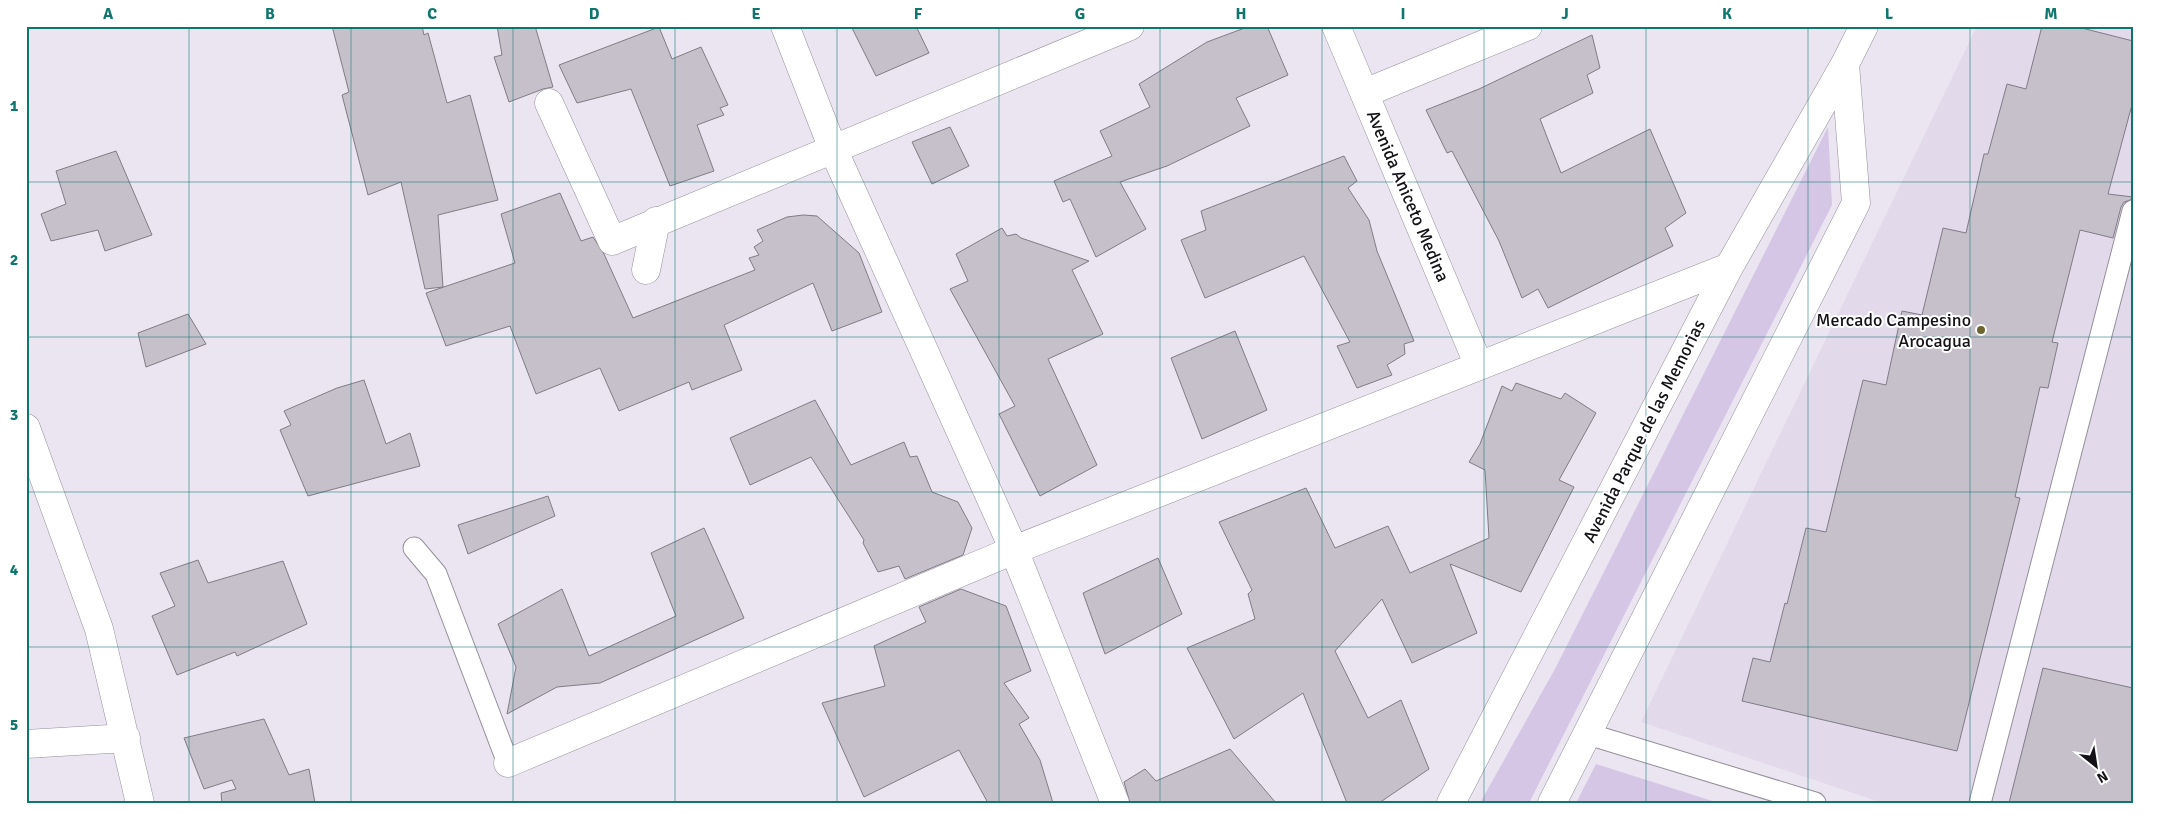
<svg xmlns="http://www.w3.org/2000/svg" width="2159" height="829" font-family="Signika,sans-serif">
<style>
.built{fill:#e2d9eb}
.green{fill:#d6c6e5}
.building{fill:#c6c0cb;stroke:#817b86}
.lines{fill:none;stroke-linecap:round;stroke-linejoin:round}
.service-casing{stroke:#958f9b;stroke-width:23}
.minor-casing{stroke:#958f9b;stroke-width:29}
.service{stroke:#fff;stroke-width:21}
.minor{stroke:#fff;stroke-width:28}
.grid{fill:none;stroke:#0f766e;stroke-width:1;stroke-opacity:0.55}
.poi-dot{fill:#6f6531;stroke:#fff;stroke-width:2}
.labels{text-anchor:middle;stroke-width:4;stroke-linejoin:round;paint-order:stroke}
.street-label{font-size:18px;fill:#141216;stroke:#fff}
.poi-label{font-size:18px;fill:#141216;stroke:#fff;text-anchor:end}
.neatline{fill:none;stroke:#0f766e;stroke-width:2}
.grid-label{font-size:16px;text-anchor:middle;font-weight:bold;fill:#0f766e}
</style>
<rect width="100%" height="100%" fill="#ebe5f1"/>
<path class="built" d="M 1977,26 L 2133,26 L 2133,803 L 1883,803 L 1641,722 Z"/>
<path class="green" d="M 1828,127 L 1832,205 L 1529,803 L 1480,803 L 1556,667 Z
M 1596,764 L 1719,803 L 1576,803 Z"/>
<path class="building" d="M 332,26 L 422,26 L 424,35 L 428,33 L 447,103 L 470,95 L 498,200 L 438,215 L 443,287 L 425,289 L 401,182 L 368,195 L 342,95 L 349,92 Z
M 497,26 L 535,26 L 553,87 L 543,89 L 509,102 L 494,57 L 502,55 Z
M 851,26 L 916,26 L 929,53 L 876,76 Z
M 1250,26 L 1267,26 L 1288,75 L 1236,98 L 1250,126 L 1167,166 L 1120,182 L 1146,229 L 1096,257 L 1070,199 L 1063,202 L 1054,181 L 1112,156 L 1100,131 L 1150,107 L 1139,84 L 1207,42 Z
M 2042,26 L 2074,26 L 2133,41 L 2133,101 L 2108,194 L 2133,197 L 2133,199 L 2124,202 L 2121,207 L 2113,238 L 2080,230 L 2052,342 L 2058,343 L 2048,388 L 2040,387 L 2015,497 L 2020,498 L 1957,751 L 1742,701 L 1753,658 L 1770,662 L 1785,603 L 1787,604 L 1806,528 L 1826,532 L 1863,380 L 1886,385 L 1902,311 L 1922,315 L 1943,228 L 1966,233 L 1984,154 L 1988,154 L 2007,84 L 2026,89 Z
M 659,27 L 672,59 L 701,47 L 728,105 L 720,108 L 724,115 L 697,125 L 714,171 L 670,186 L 631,89 L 577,103 L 559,65 Z
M 1592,35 L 1600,68 L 1587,75 L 1593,93 L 1540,119 L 1561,173 L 1650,129 L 1686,213 L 1665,228 L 1673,246 L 1548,308 L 1538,289 L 1522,298 L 1499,241 L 1452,151 L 1447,153 L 1426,110 L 1479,89 Z
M 950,127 L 969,166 L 932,184 L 912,142 Z
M 116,151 L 152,235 L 105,251 L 98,230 L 51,241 L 41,214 L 66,204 L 56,171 Z
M 1344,156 L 1357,181 L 1348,188 L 1369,220 L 1377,251 L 1414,341 L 1404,344 L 1405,354 L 1387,365 L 1392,375 L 1357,388 L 1337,346 L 1350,342 L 1304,256 L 1205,298 L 1181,240 L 1206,230 L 1201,211 Z
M 560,193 L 581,241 L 593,237 L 604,254 L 633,318 L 755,270 L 749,258 L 759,255 L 754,247 L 763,241 L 757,230 L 787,217 L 803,215 L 817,216 L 859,253 L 882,312 L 832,331 L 813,283 L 724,325 L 742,370 L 692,390 L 689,382 L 619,411 L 600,368 L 536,394 L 510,326 L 446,346 L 426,293 L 515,263 L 501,214 Z
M 1002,228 L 1007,236 L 1016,234 L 1021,238 L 1089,261 L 1072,270 L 1103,334 L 1048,359 L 1097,465 L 1040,496 L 999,414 L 1015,406 L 950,289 L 968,281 L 956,254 Z
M 188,314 L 206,344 L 146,367 L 138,333 Z
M 1235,331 L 1267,410 L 1202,439 L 1171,358 Z
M 364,380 L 386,444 L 410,433 L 420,466 L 308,496 L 280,430 L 291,425 L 284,411 L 337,388 Z
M 1516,383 L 1561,399 L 1565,393 L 1596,413 L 1559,480 L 1574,487 L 1521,592 L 1450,564 L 1477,633 L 1412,663 L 1382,599 L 1335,651 L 1368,718 L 1401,700 L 1429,769 L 1379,803 L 1347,803 L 1303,693 L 1234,739 L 1187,648 L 1255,619 L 1248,594 L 1252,590 L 1219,522 L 1306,488 L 1335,548 L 1388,526 L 1410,573 L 1489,538 L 1485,470 L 1469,462 L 1480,444 L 1502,386 L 1512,391 Z
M 815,400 L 851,465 L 904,442 L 910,457 L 917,456 L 932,492 L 958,502 L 972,528 L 963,555 L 905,579 L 899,566 L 878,572 L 863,543 L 864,540 L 811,457 L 750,485 L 730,438 Z
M 548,496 L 555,516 L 468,554 L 458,525 Z
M 704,528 L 744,618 L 600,683 L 557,687 L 507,714 L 516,667 L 498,624 L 562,589 L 589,656 L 676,616 L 651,553 Z
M 1158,558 L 1182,614 L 1105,654 L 1083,593 Z
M 198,560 L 208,583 L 283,561 L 307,624 L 237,656 L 235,652 L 177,675 L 152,616 L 175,606 L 160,573 Z
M 961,589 L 1006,606 L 1031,671 L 1004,683 L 1029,718 L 1019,724 L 1040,760 L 1053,803 L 988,803 L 959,750 L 864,797 L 822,703 L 885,686 L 874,646 L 926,622 L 919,607 Z
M 2043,668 L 2133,688 L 2133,803 L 2009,803 Z
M 264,719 L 289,775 L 309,769 L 315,803 L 222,803 L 221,793 L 236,789 L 232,780 L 204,789 L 184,738 Z
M 1230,749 L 1276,803 L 1130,803 L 1124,782 L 1145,769 L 1156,781 Z"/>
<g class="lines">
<g class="service-casing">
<path id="service" d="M 414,548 L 436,574 L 508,763
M 1588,734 L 1815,803
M 1980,803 L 2133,211"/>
</g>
<g class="minor-casing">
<path id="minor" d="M 785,26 L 833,149 L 1014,550 L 1115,803
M 1336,26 L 1479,366
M 1365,93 L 1528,26
M 549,103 L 612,241 L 1130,26
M 646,270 L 656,221
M 26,428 L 99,629 L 140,803
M 26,744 L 126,738
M 508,763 L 1014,550 L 1729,267
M 1451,803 L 1729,267 L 1845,64 L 1864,26
M 1552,803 L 1856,203 L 1845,64"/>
</g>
<use href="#service" class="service"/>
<use href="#minor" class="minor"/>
</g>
<path class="grid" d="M 189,26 L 189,803M 351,26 L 351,803M 513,26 L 513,803M 675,26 L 675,803M 837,26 L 837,803M 999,26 L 999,803M 1160,26 L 1160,803M 1322,26 L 1322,803M 1484,26 L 1484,803M 1646,26 L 1646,803M 1808,26 L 1808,803M 1970,26 L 1970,803M 26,182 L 2133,182M 26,337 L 2133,337M 26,492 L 2133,492M 26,647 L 2133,647"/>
<circle class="poi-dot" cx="1981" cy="330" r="5"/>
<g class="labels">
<g class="street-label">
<text transform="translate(1408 196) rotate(67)" y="6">Avenida Aniceto Medina</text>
<text transform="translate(1644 431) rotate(-63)" y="6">Avenida Parque de las Memorias</text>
</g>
<g class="poi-label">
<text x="1971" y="326">Mercado Campesino<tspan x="1971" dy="21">Arocagua</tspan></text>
</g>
</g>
<rect width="2159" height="829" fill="none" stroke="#ffffff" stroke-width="55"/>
<g transform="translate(2096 766) rotate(150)" stroke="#ffffff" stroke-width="4" paint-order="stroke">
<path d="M0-4L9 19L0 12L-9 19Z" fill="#141216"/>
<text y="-8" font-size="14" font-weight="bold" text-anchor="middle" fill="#141216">N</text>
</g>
<rect x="28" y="28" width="2104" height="774" class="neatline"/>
<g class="grid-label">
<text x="108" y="19">A</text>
<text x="270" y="19">B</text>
<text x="432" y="19">C</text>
<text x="594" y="19">D</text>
<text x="756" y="19">E</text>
<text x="918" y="19">F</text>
<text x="1080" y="19">G</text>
<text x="1241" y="19">H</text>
<text x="1403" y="19">I</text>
<text x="1565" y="19">J</text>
<text x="1727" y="19">K</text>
<text x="1889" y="19">L</text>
<text x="2051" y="19">M</text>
<text x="14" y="111">1</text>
<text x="14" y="265">2</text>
<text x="14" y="420">3</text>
<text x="14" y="575">4</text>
<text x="14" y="730">5</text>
</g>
</svg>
